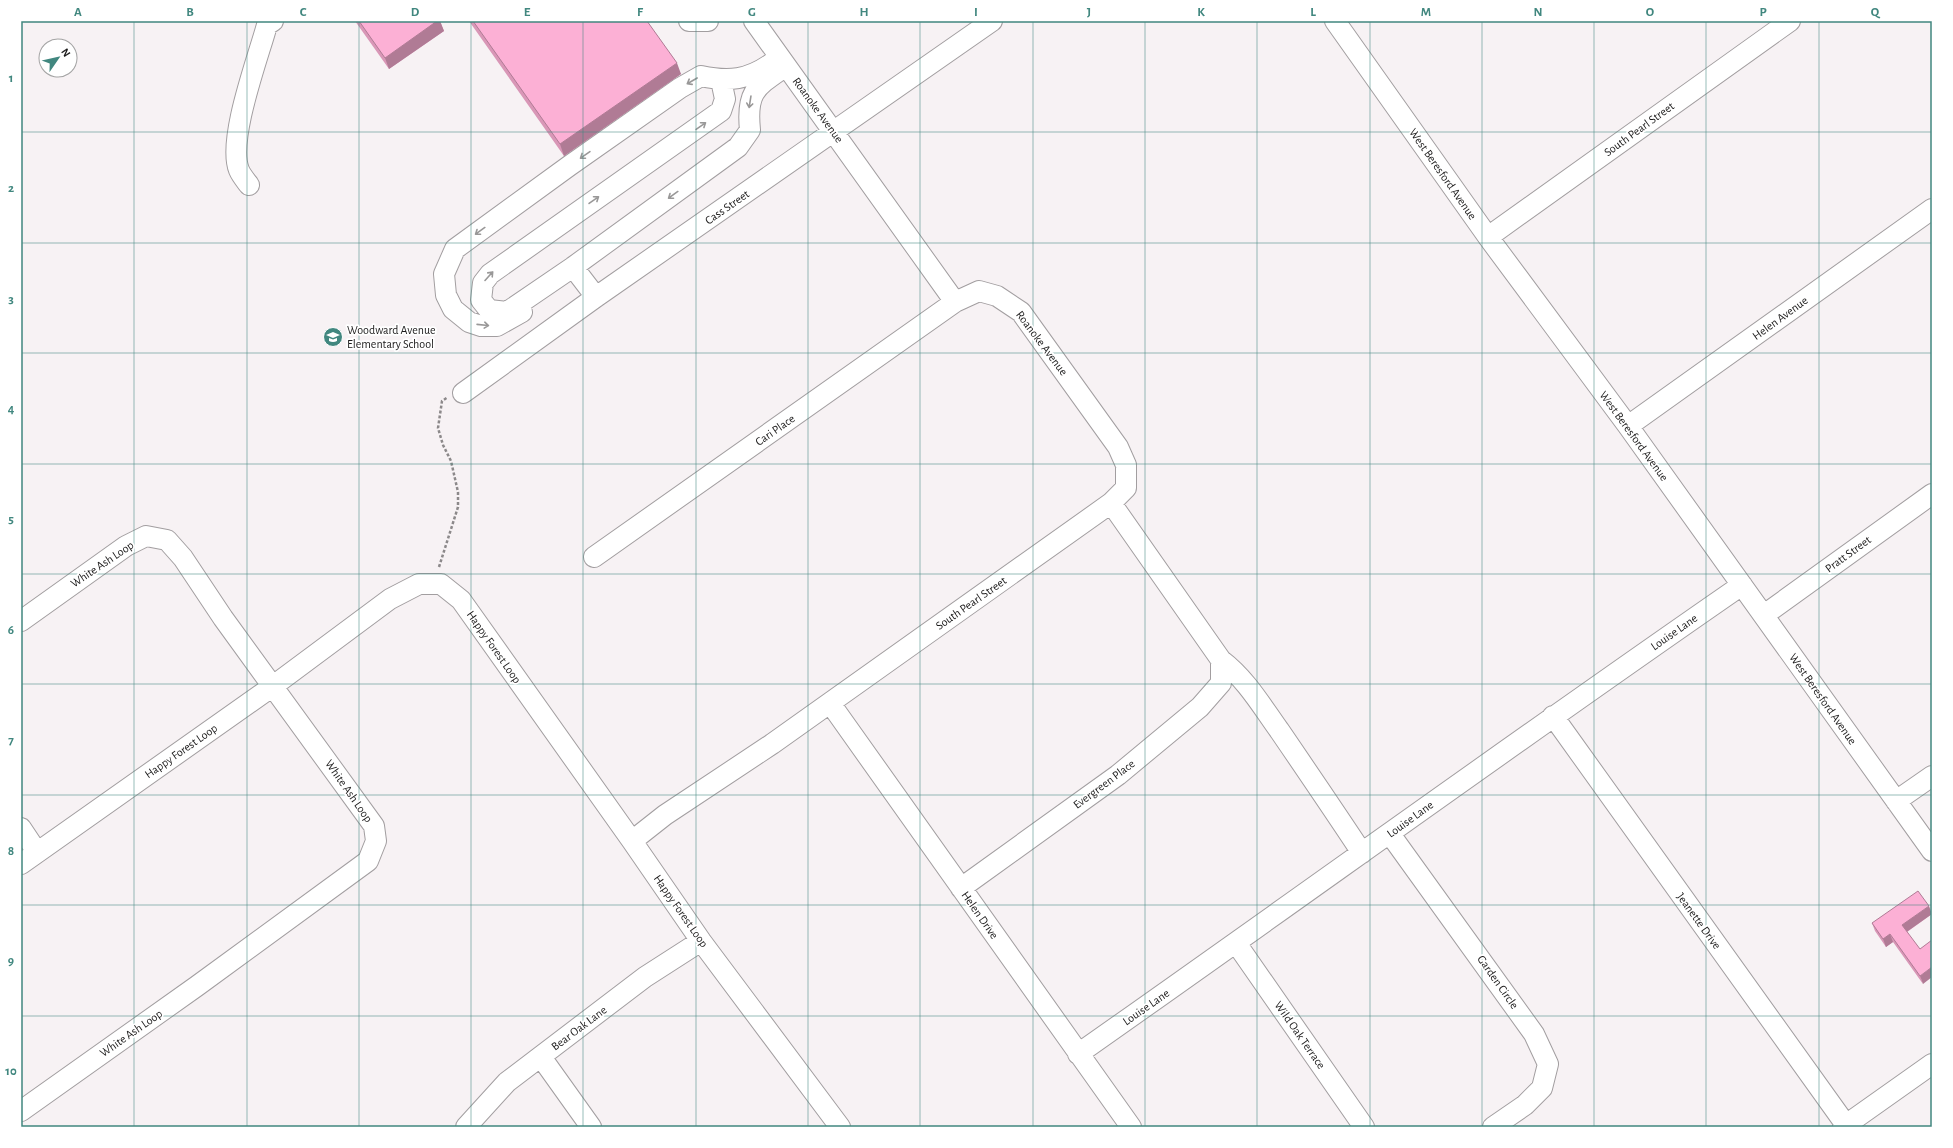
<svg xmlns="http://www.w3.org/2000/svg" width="1953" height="1148" font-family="'Alegreya Sans',sans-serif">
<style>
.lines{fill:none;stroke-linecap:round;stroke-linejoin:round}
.minor-casing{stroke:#a29ea0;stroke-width:22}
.path{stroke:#8c898a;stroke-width:2.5;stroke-dasharray:3 2;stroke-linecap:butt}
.minor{stroke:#fff;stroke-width:20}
.wall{fill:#d997b7}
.shaded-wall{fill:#b07b95}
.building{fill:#fcb0d5;stroke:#b07b95}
.oneway{stroke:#999898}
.grid{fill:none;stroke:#41877f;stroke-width:1;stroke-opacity:0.55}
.labels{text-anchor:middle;stroke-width:3.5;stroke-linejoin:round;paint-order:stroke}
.street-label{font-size:12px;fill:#1c1b1b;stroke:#fff}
.poi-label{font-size:12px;fill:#1c1b1b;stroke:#fff;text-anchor:start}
.neatline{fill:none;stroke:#41877f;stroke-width:1.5}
.grid-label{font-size:13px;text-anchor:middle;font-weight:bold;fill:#41877f}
</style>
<rect width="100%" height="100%" fill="#f7f2f4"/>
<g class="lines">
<g class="minor-casing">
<path id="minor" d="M 689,21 L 708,21
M 1335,21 L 1488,237 L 1628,426 L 1932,851
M 721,80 L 725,99 L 721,111 L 490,274 L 483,283 L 481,300 L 489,310 L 507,312 L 573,267 L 738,147 L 750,130 C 746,91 756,87 786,66
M 249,185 C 246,181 241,175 239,170 C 227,140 258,58 267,25 L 273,21
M 1488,237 L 1790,21
M 573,267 L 596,297
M 522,312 L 497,326 L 481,326 L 469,322 L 453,309 L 446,295 L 444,274 L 455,249 L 569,166 L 680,88 L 701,76 C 729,82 748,80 772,63
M 463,393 L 596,297 L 992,21
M 1628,426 L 1932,209
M 1111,503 L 1221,660 C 1246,679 1261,705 1279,730 C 1307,771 1335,812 1362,853
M 594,557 L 955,302
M 1764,615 L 1932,494
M 21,621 L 126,546 L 146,536 L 167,540 L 183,558 L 223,618 L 374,826 L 376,841 L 368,861 L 197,986 L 21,1111
M 830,703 L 1131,1127
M 1553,716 L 1846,1125
M 1896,801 L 1932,776
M 21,828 L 37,852
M 1390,834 L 1534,1034 L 1548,1064 L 1542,1088 L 1525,1105 L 1493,1127
M 632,841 L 665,815 L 772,744 L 1111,503 L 1126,488 L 1126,465 L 1118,447 L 1021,312 L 997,296 L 979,291 L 955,302 L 754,21
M 21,864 L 273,686 L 390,599 L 419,584 L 441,584 L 461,600 L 632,841 L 701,941 L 840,1127
M 961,888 L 1118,775 L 1200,707 L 1221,683 L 1221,660
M 1236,943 L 1364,1127
M 1078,1054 C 1300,898 1519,739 1742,585
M 541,1057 L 591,1127
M 466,1127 L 507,1082 L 645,977 L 701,941
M 1843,1127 L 1932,1064"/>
</g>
<path class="path" d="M 439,567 L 458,507 L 458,492 L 451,461 L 443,445 L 438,428 L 442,401 L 448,397"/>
<use href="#minor" class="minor"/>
</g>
<path class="wall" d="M 355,21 L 440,21 L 444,31 L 389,69 Z
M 469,21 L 647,21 L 681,74 L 564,156 Z
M 1932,914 L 1907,932 L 1923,984 L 1893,942 L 1886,947 L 1875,931 L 1872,923 Z"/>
<path class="shaded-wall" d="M 437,21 L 440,21 L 444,31 L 389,69 L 385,58 Z
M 677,63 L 681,74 L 564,156 L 560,144 Z
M 1929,906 L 1932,914 L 1905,933 L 1902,925 Z
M 1890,934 L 1893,942 L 1886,947 L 1883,939 Z
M 1932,967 L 1932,977 L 1923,984 L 1920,976 Z"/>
<path class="building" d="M 359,21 L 437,21 L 385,58 Z
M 473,21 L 647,21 L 677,63 L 560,144 Z
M 1918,891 L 1929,906 L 1902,925 L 1920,949 L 1932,940 L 1932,967 L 1920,976 L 1890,934 L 1883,939 L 1872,923 Z"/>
<defs><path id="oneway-shaft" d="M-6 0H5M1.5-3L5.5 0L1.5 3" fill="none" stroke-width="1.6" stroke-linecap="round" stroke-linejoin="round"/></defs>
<g class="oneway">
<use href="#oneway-shaft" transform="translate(692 81) rotate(150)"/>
<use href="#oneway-shaft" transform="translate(750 102) rotate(99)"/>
<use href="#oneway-shaft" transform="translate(701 126) rotate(-35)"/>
<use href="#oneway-shaft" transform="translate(585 155) rotate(145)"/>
<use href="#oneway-shaft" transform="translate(673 195) rotate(144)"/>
<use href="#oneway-shaft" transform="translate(594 200) rotate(-35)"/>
<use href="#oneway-shaft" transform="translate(480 231) rotate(144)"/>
<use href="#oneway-shaft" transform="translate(489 276) rotate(-48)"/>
<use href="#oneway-shaft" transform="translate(483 325) rotate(6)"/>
</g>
<path class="grid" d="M 134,21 L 134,1127M 247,21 L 247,1127M 359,21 L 359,1127M 471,21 L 471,1127M 583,21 L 583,1127M 696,21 L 696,1127M 808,21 L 808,1127M 920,21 L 920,1127M 1033,21 L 1033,1127M 1145,21 L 1145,1127M 1257,21 L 1257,1127M 1370,21 L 1370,1127M 1482,21 L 1482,1127M 1594,21 L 1594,1127M 1706,21 L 1706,1127M 1819,21 L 1819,1127M 21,132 L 1932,132M 21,243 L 1932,243M 21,353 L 1932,353M 21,464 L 1932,464M 21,574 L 1932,574M 21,684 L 1932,684M 21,795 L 1932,795M 21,905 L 1932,905M 21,1016 L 1932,1016"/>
<defs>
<g id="school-disc" transform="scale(1)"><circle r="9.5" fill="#41877f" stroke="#fff"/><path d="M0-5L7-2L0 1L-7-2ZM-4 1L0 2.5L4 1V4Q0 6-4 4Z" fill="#fff"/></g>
</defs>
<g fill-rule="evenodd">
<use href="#school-disc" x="333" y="337"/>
</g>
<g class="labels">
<g class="street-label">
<text transform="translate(818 110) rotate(54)" y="4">Roanoke Avenue</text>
<text transform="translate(1639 129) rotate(-36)" y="4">South Pearl Street</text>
<text transform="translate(1443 174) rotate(55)" y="4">West Beresford Avenue</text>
<text transform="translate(727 207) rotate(-35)" y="4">Cass Street</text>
<text transform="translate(1780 318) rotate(-36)" y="4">Helen Avenue</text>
<text transform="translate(1042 343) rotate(53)" y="4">Roanoke Avenue</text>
<text transform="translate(775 430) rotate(-35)" y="4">Cari Place</text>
<text transform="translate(1634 436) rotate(54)" y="4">West Beresford Avenue</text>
<text transform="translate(1848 554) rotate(-36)" y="4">Pratt Street</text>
<text transform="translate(102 564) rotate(-34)" y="4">White Ash Loop</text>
<text transform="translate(971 603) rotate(-35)" y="4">South Pearl Street</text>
<text transform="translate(1674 632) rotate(-35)" y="4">Louise Lane</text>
<text transform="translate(494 647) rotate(55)" y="4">Happy Forest Loop</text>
<text transform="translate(1823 699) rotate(55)" y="4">West Beresford Avenue</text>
<text transform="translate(181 751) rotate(-35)" y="4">Happy Forest Loop</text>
<text transform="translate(1104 784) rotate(-37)" y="4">Evergreen Place</text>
<text transform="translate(349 791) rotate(55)" y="4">White Ash Loop</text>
<text transform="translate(1410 819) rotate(-36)" y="4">Louise Lane</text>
<text transform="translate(681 911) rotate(55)" y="4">Happy Forest Loop</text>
<text transform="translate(980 915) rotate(55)" y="4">Helen Drive</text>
<text transform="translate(1699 921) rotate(54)" y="4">Jeanette Drive</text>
<text transform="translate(1498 982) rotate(55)" y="4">Garden Circle</text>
<text transform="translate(1146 1007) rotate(-35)" y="4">Louise Lane</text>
<text transform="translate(579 1028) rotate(-37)" y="4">Bear Oak Lane</text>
<text transform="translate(131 1033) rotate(-35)" y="4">White Ash Loop</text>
<text transform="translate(1300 1035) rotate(55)" y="4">Wild Oak Terrace</text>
</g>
<g class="poi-label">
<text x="347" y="334">Woodward Avenue<tspan x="347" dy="14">Elementary School</tspan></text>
</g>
</g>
<rect width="1953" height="1148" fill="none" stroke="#ffffff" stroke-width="44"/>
<g transform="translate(58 58) rotate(56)"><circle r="19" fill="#ffffff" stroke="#a4a4a4"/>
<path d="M0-3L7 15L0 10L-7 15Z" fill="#41877f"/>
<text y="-6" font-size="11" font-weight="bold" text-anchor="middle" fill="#1c1b1b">N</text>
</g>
<rect x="22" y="22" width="1909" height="1104" class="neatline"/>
<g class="grid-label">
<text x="78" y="16">A</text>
<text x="190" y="16">B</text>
<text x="303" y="16">C</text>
<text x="415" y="16">D</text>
<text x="527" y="16">E</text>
<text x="640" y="16">F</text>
<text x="752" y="16">G</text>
<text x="864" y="16">H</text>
<text x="976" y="16">I</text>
<text x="1089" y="16">J</text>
<text x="1201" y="16">K</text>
<text x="1313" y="16">L</text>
<text x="1426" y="16">M</text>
<text x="1538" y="16">N</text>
<text x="1650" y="16">O</text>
<text x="1763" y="16">P</text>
<text x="1875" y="16">Q</text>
<text x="11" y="82">1</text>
<text x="11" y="192">2</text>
<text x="11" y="303">3</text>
<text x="11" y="413">4</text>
<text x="11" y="523">5</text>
<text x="11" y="634">6</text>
<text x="11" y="744">7</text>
<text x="11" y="855">8</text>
<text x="11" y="965">9</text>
<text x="11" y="1075">10</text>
</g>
</svg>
